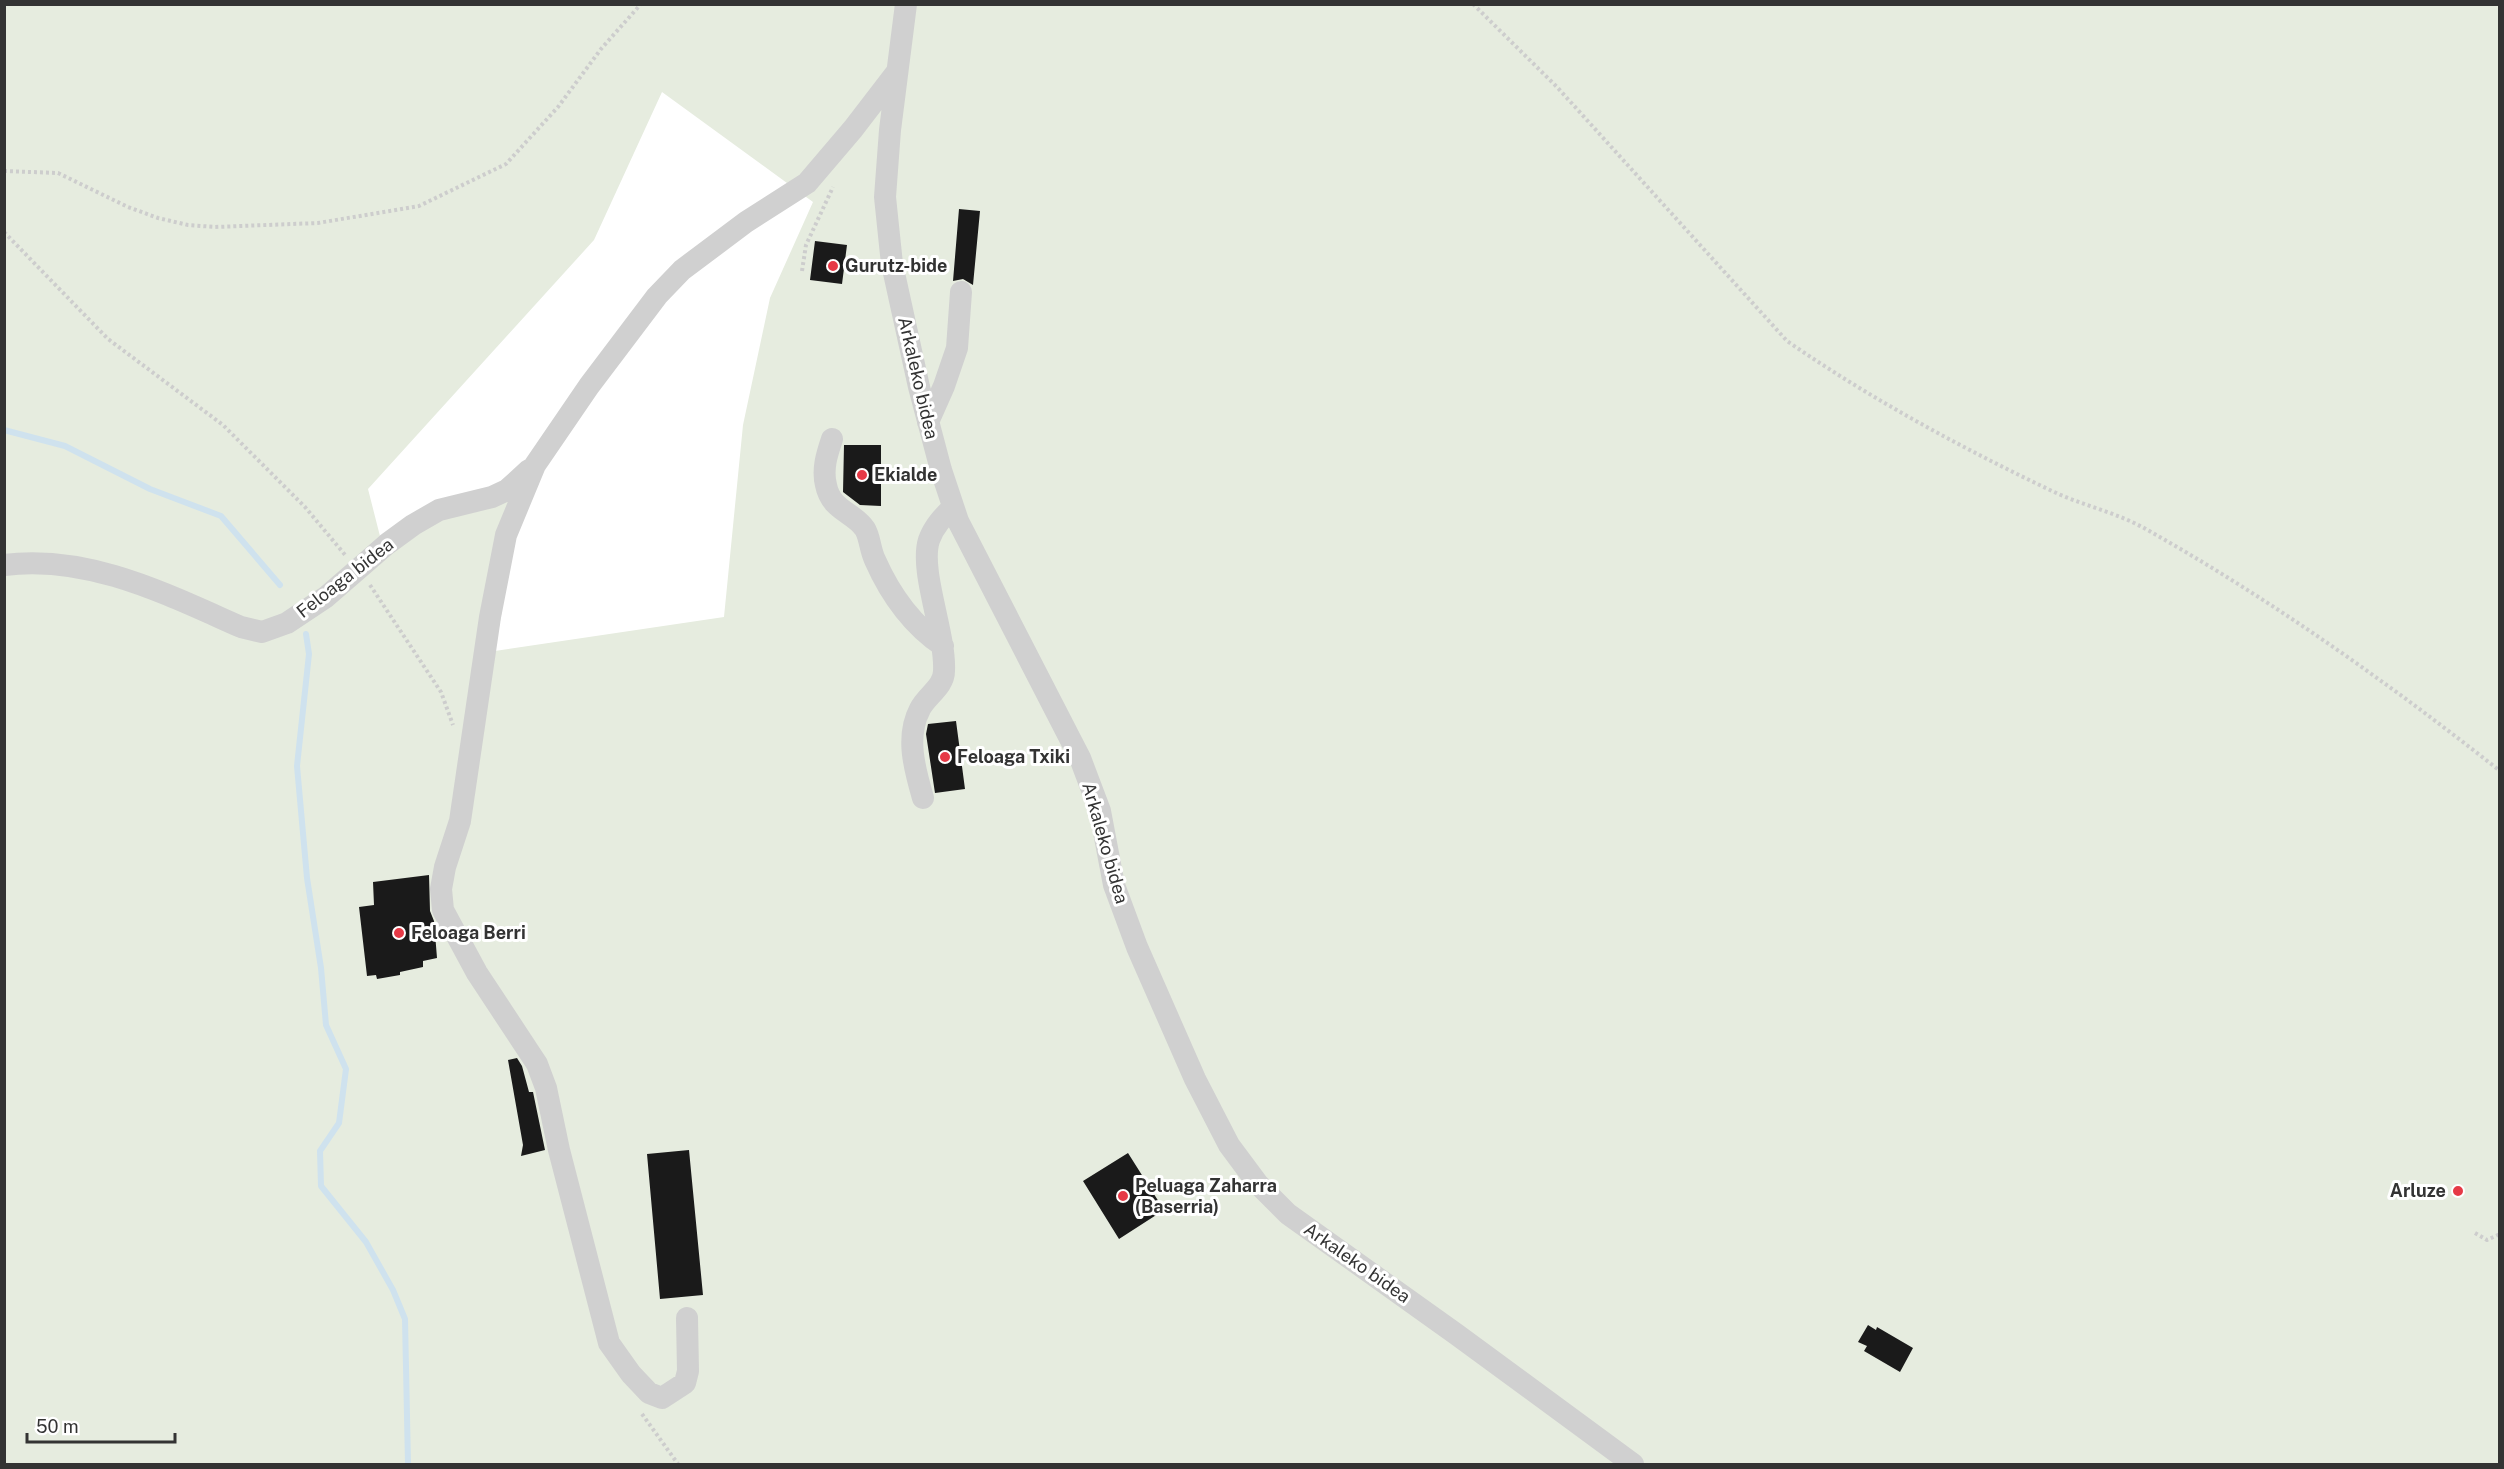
<svg xmlns="http://www.w3.org/2000/svg" width="2504" height="1469" font-family="'Public Sans',sans-serif">
<style>
.green{fill:#e6ecdf;fill-rule:evenodd}
.lines{fill:none;stroke-linecap:round;stroke-linejoin:round}
.stream{stroke:#cfe2ee;stroke-width:6}
.building{fill:#1a1a1a}
.path{stroke:#cdcdcd;stroke-width:4;stroke-dasharray:3 3;stroke-linecap:butt}
.minor{stroke:#d0d0d0;stroke-width:22}
.poi-dot{fill:#e63946;stroke:#fff;stroke-width:2}
.labels{text-anchor:middle;stroke-width:6;stroke-linejoin:round;paint-order:stroke}
.poi-label{font-size:18px;font-weight:bold;fill:#333;stroke:#fff;text-anchor:start}
.street-label{font-size:18px;fill:#333;stroke:#fff}
</style>
<rect width="100%" height="100%" fill="#fff"/>
<path class="green" d="M 4,5 L 2499,5 L 2499,1464 L 5,1464 ZM 662,92 L 813,202 L 770,298 L 743,425 L 724,617 L 495,651 L 524,480 L 382,544 L 368,489 L 594,240 Z"/>
<g class="lines">
<path class="stream" d="M 4,430 L 65,446 L 150,489 L 221,516 L 280,585
M 306,634 L 309,654 L 297,766 L 307,878 L 321,968 L 326,1025 L 346,1069 L 339,1123 L 320,1151 L 321,1186 L 366,1242 L 393,1290 L 405,1319 L 408,1464"/>
</g>
<path class="building" d="M 959,209 L 980,211 L 973,285 L 963,279 L 953,281 Z
M 815,241 L 847,245 L 842,284 L 810,280 Z
M 844,445 L 881,445 L 881,506 L 860,505 L 843,492 Z
M 956,721 L 965,789 L 935,793 L 926,734 L 928,724 Z
M 429,875 L 430,911 L 434,921 L 437,958 L 423,961 L 423,967 L 400,972 L 400,975 L 377,979 L 376,975 L 367,976 L 359,907 L 374,905 L 373,882 Z
M 517,1058 L 522,1066 L 529,1092 L 533,1092 L 545,1150 L 521,1156 L 523,1145 L 508,1060 Z
M 689,1150 L 703,1295 L 660,1299 L 647,1154 Z
M 1128,1153 L 1164,1210 L 1119,1239 L 1083,1181 Z
M 1868,1325 L 1876,1330 L 1877,1327 L 1913,1348 L 1900,1372 L 1864,1351 L 1867,1346 L 1858,1342 Z"/>
<g class="lines">
<path class="path" d="M 1473,4 L 1557,87 L 1787,341 C 1871,399 1960,447 2052,491 C 2081,505 2115,512 2144,528 C 2267,597 2389,683 2500,771
M 4,171 L 58,173 L 128,207 L 158,218 L 188,225 L 215,227 L 318,223 L 419,206 L 506,164 L 558,107 L 601,49 L 641,4
M 4,232 L 108,339 L 223,425 L 305,507 L 346,556
M 802,271 L 806,245 L 833,187
M 370,585 L 441,692 L 453,725
M 2475,1233 L 2487,1240 L 2500,1234
M 642,1414 L 678,1464"/>
<path class="minor" d="M 906,4 L 890,130 L 885,197 L 892,264 L 919,387 L 941,470 L 958,521 L 1080,758 L 1100,811 L 1114,885 L 1137,947 L 1195,1079 L 1229,1145 L 1258,1184 L 1288,1214 L 1456,1334 L 1633,1464
M 928,422 L 944,386 L 957,348 L 961,292
M 832,439 C 827,454 822,469 826,485 C 831,511 854,512 865,529 C 870,537 870,550 875,560 C 890,594 912,625 943,646
M 4,565 C 88,554 166,594 241,627 L 262,632 L 287,623 L 326,597 L 387,544 L 413,525 L 439,510 L 492,497 L 507,490 L 529,470
M 923,798 C 915,770 905,737 920,709 C 926,696 944,687 944,671 C 946,634 919,571 929,540 C 934,526 943,517 953,507
M 687,1318 L 688,1371 L 685,1383 L 662,1398 L 649,1393 L 631,1374 L 609,1343 L 559,1150 L 546,1088 L 537,1064 L 477,973 L 443,910 L 441,889 L 445,867 L 460,821 L 490,617 L 506,535 L 535,465 L 589,386 L 657,296 L 682,270 L 746,222 L 807,183 L 853,129 L 896,73"/>
</g>
<g class="poi-dot">
<circle cx="833" cy="266" r="6"/>
<circle cx="862" cy="475" r="6"/>
<circle cx="945" cy="757" r="6"/>
<circle cx="399" cy="933" r="6"/>
<circle cx="2458" cy="1191" r="6"/>
<circle cx="1123" cy="1196" r="6"/>
</g>
<g class="labels">
<g class="poi-label">
<text x="845" y="272">Gurutz-bide</text>
<text x="874" y="481">Ekialde</text>
<text x="957" y="763">Feloaga Txiki</text>
<text x="411" y="939">Feloaga Berri</text>
<text x="1135" y="1192">Peluaga Zaharra<tspan x="1135" dy="21">(Baserria)</tspan></text>
<text x="2446" y="1197" text-anchor="end">Arluze</text>
</g>
<g class="street-label">
<text transform="translate(918 378) rotate(77)" y="6">Arkaleko bidea</text>
<text transform="translate(345 578) rotate(-38)" y="6">Feloaga bidea</text>
<text transform="translate(1105 843) rotate(74)" y="6">Arkaleko bidea</text>
<text transform="translate(1357 1263) rotate(35)" y="6">Arkaleko bidea</text>
</g>
</g>
<rect width="2504" height="1469" fill="none" stroke="#333333" stroke-width="12"/>
<path d="M27 1433v9h148v-9" fill="none" stroke="#333333" stroke-width="3"/>
<text x="36" y="1433" font-size="18" fill="#333333" stroke="#ffffff" stroke-width="4.5" paint-order="stroke">50 m</text>
</svg>
